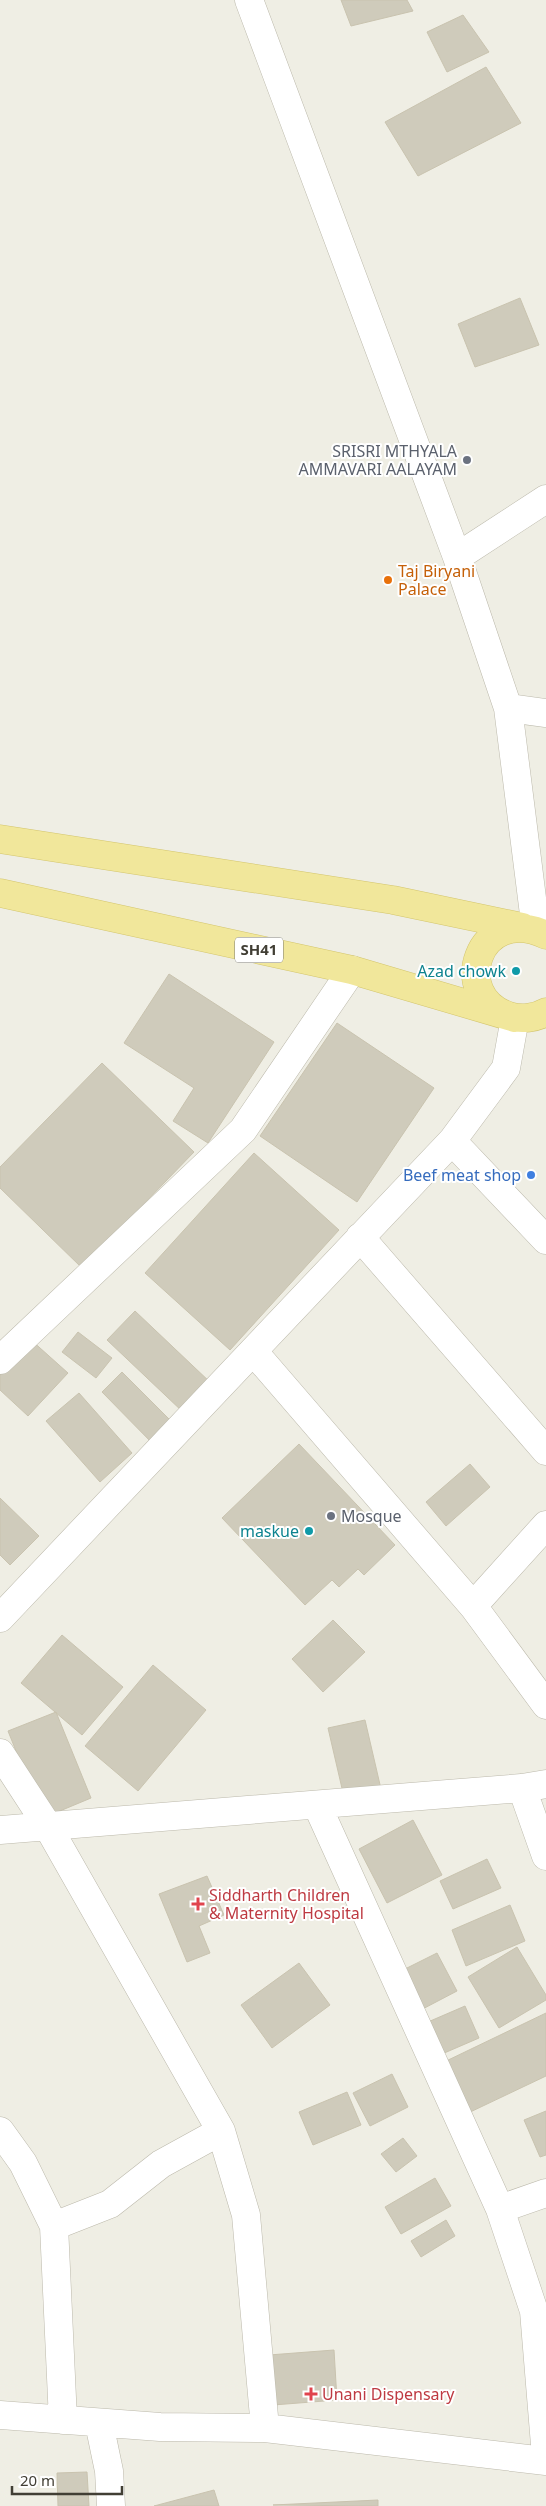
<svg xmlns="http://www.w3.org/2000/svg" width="546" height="2506" font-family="'Noto Sans',sans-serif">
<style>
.building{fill:#cfcbbb;stroke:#c9c3af}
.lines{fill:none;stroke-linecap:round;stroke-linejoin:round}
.minor-casing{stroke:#bcb9ab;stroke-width:29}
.major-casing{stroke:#d3c56e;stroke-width:29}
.minor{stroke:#fff;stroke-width:28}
.major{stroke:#f1e79b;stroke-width:28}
.worship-dot{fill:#6b7280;stroke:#fff;stroke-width:2}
.food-dot{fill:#e8710a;stroke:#fff;stroke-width:2}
.culture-dot{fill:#0f9aa8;stroke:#fff;stroke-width:2}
.shop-dot{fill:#3f7fe0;stroke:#fff;stroke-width:2}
.health-dot{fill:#e0444e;stroke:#fff;stroke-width:2}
.labels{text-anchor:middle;stroke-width:4;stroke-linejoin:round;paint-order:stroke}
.shield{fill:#fff;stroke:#7a7871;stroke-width:1}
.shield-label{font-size:15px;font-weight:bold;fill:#413e34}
.worship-label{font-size:16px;fill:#5b616d;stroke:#fff;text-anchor:end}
.food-label{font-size:16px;fill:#c56008;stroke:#fff;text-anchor:start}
.culture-label{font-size:16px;fill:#0d838f;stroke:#fff;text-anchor:end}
.shop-label{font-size:16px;fill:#366cbe;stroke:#fff;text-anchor:end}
.health-label{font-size:16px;fill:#be3a42;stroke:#fff;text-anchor:start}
</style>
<rect width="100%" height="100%" fill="#efeee4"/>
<path class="building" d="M 341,0 L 407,0 L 413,11 L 351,26 Z
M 463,15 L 489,52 L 447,72 L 427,32 Z
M 486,67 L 521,123 L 418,176 L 385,122 Z
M 520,298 L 539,345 L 475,367 L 458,324 Z
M 169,974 L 274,1042 L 208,1143 L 173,1121 L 194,1088 L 124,1043 Z
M 337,1023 L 434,1088 L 357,1202 L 260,1136 Z
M 102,1063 L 194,1152 L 82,1268 L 0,1188 L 0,1167 Z
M 254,1153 L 339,1230 L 230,1350 L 145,1273 Z
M 135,1311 L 212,1384 L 184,1413 L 107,1340 Z
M 78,1332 L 112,1358 L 96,1378 L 62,1352 Z
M 30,1339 L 68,1373 L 28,1416 L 0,1390 L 0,1372 Z
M 122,1372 L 176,1426 L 156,1447 L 102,1392 Z
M 79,1393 L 132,1453 L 100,1482 L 46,1421 Z
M 299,1444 L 395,1545 L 364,1575 L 358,1569 L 339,1587 L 332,1580 L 305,1605 L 222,1518 Z
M 470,1464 L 490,1487 L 446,1526 L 426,1502 Z
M 0,1498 L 39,1536 L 10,1565 L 0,1555 Z
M 333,1620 L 365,1652 L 323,1692 L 292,1659 Z
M 62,1635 L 123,1687 L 82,1735 L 21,1683 Z
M 153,1665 L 206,1710 L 138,1791 L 85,1746 Z
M 56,1712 L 91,1798 L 43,1818 L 8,1731 Z
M 365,1720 L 381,1789 L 344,1797 L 328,1728 Z
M 413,1820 L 442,1875 L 387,1903 L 359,1849 Z
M 487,1859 L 501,1888 L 453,1909 L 440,1881 Z
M 207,1876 L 224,1915 L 199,1926 L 210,1953 L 187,1962 L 159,1894 Z
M 510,1905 L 525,1941 L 466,1966 L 452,1930 Z
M 517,1947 L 546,1995 L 546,2000 L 499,2028 L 468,1977 Z
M 437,1953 L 457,1991 L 415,2013 L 395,1974 Z
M 299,1963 L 330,2005 L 272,2048 L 241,2005 Z
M 465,2006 L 479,2038 L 435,2057 L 421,2025 Z
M 546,2013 L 546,2076 L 466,2114 L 442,2063 Z
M 392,2074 L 408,2107 L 370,2126 L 353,2093 Z
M 347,2092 L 361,2125 L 313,2145 L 299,2112 Z
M 546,2111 L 546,2155 L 540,2157 L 524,2120 Z
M 403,2138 L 417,2156 L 396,2172 L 381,2154 Z
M 435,2178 L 451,2206 L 401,2234 L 385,2207 Z
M 446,2220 L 455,2236 L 421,2257 L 411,2241 Z
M 334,2350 L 337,2400 L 273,2405 L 269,2355 Z
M 87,2472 L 89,2506 L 58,2506 L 57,2473 Z
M 214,2490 L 219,2506 L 154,2506 Z
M 378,2500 L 378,2506 L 273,2505 Z"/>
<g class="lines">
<g class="minor-casing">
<path id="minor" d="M 249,0 L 457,557 L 508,708 L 536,930
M 457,557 L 546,499
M 508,708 L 546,713
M 452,1141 L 546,1240
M 360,1237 L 546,1451
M 253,1351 L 473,1606 L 546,1705
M 0,1360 L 243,1130 L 352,970
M 473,1606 L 546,1525
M 0,1618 L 452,1141 L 506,1068 L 515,1018
M 0,1753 L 47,1825 L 221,2131 L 246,2215 L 265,2428
M 522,1788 L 546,1856
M 317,1805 L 500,2209 L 534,2311 L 546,2457
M 0,1830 L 522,1788 L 546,1784
M 0,2131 L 23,2163 L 54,2226 L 63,2420
M 500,2209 L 546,2193
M 54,2226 L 110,2204 L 161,2164 L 221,2131
M 0,2415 L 160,2427 L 265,2428 L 546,2461
M 99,2423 L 109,2471 L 111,2506"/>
</g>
<g class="major-casing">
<path id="major" d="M 0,839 L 393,900 L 522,927
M 0,893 L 352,970 L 515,1018
M 546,935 C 478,903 448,996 509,1016 C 521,1020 536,1018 546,1012"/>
</g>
<use href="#minor" class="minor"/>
<use href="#major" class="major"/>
</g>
<g class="worship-dot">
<circle cx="467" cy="460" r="5"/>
<circle cx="331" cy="1516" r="5"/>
</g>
<circle class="food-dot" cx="388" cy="580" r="5"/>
<g class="culture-dot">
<circle cx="516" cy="971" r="5"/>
<circle cx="309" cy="1531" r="5"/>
</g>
<circle class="shop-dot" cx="531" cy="1175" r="5"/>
<g class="health-dot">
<path d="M195.5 1896.5h5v5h5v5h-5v5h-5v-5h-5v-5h5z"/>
<path d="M308.5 2386.5h5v5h5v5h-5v5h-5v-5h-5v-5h5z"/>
</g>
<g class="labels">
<rect class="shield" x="235" y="937.5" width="48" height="25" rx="4"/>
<g class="shield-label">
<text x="259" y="955">SH41</text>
</g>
<g class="worship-label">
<text x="457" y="457">SRISRI MTHYALA<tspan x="457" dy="18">AMMAVARI AALAYAM</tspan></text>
<text x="341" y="1522" text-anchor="start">Mosque</text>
</g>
<g class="food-label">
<text x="398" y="577">Taj Biryani<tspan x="398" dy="18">Palace</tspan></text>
</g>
<g class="culture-label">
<text x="506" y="977">Azad chowk</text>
<text x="299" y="1537">maskue</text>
</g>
<g class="shop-label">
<text x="521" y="1181">Beef meat shop</text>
</g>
<g class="health-label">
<text x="209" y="1901">Siddharth Children<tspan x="209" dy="18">&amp; Maternity Hospital</tspan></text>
<text x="322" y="2400">Unani Dispensary</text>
</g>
</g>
<path d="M12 2486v8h110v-8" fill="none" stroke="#413e34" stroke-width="2.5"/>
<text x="20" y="2486" font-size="15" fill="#413e34" stroke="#ffffff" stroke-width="4" paint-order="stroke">20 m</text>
</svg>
